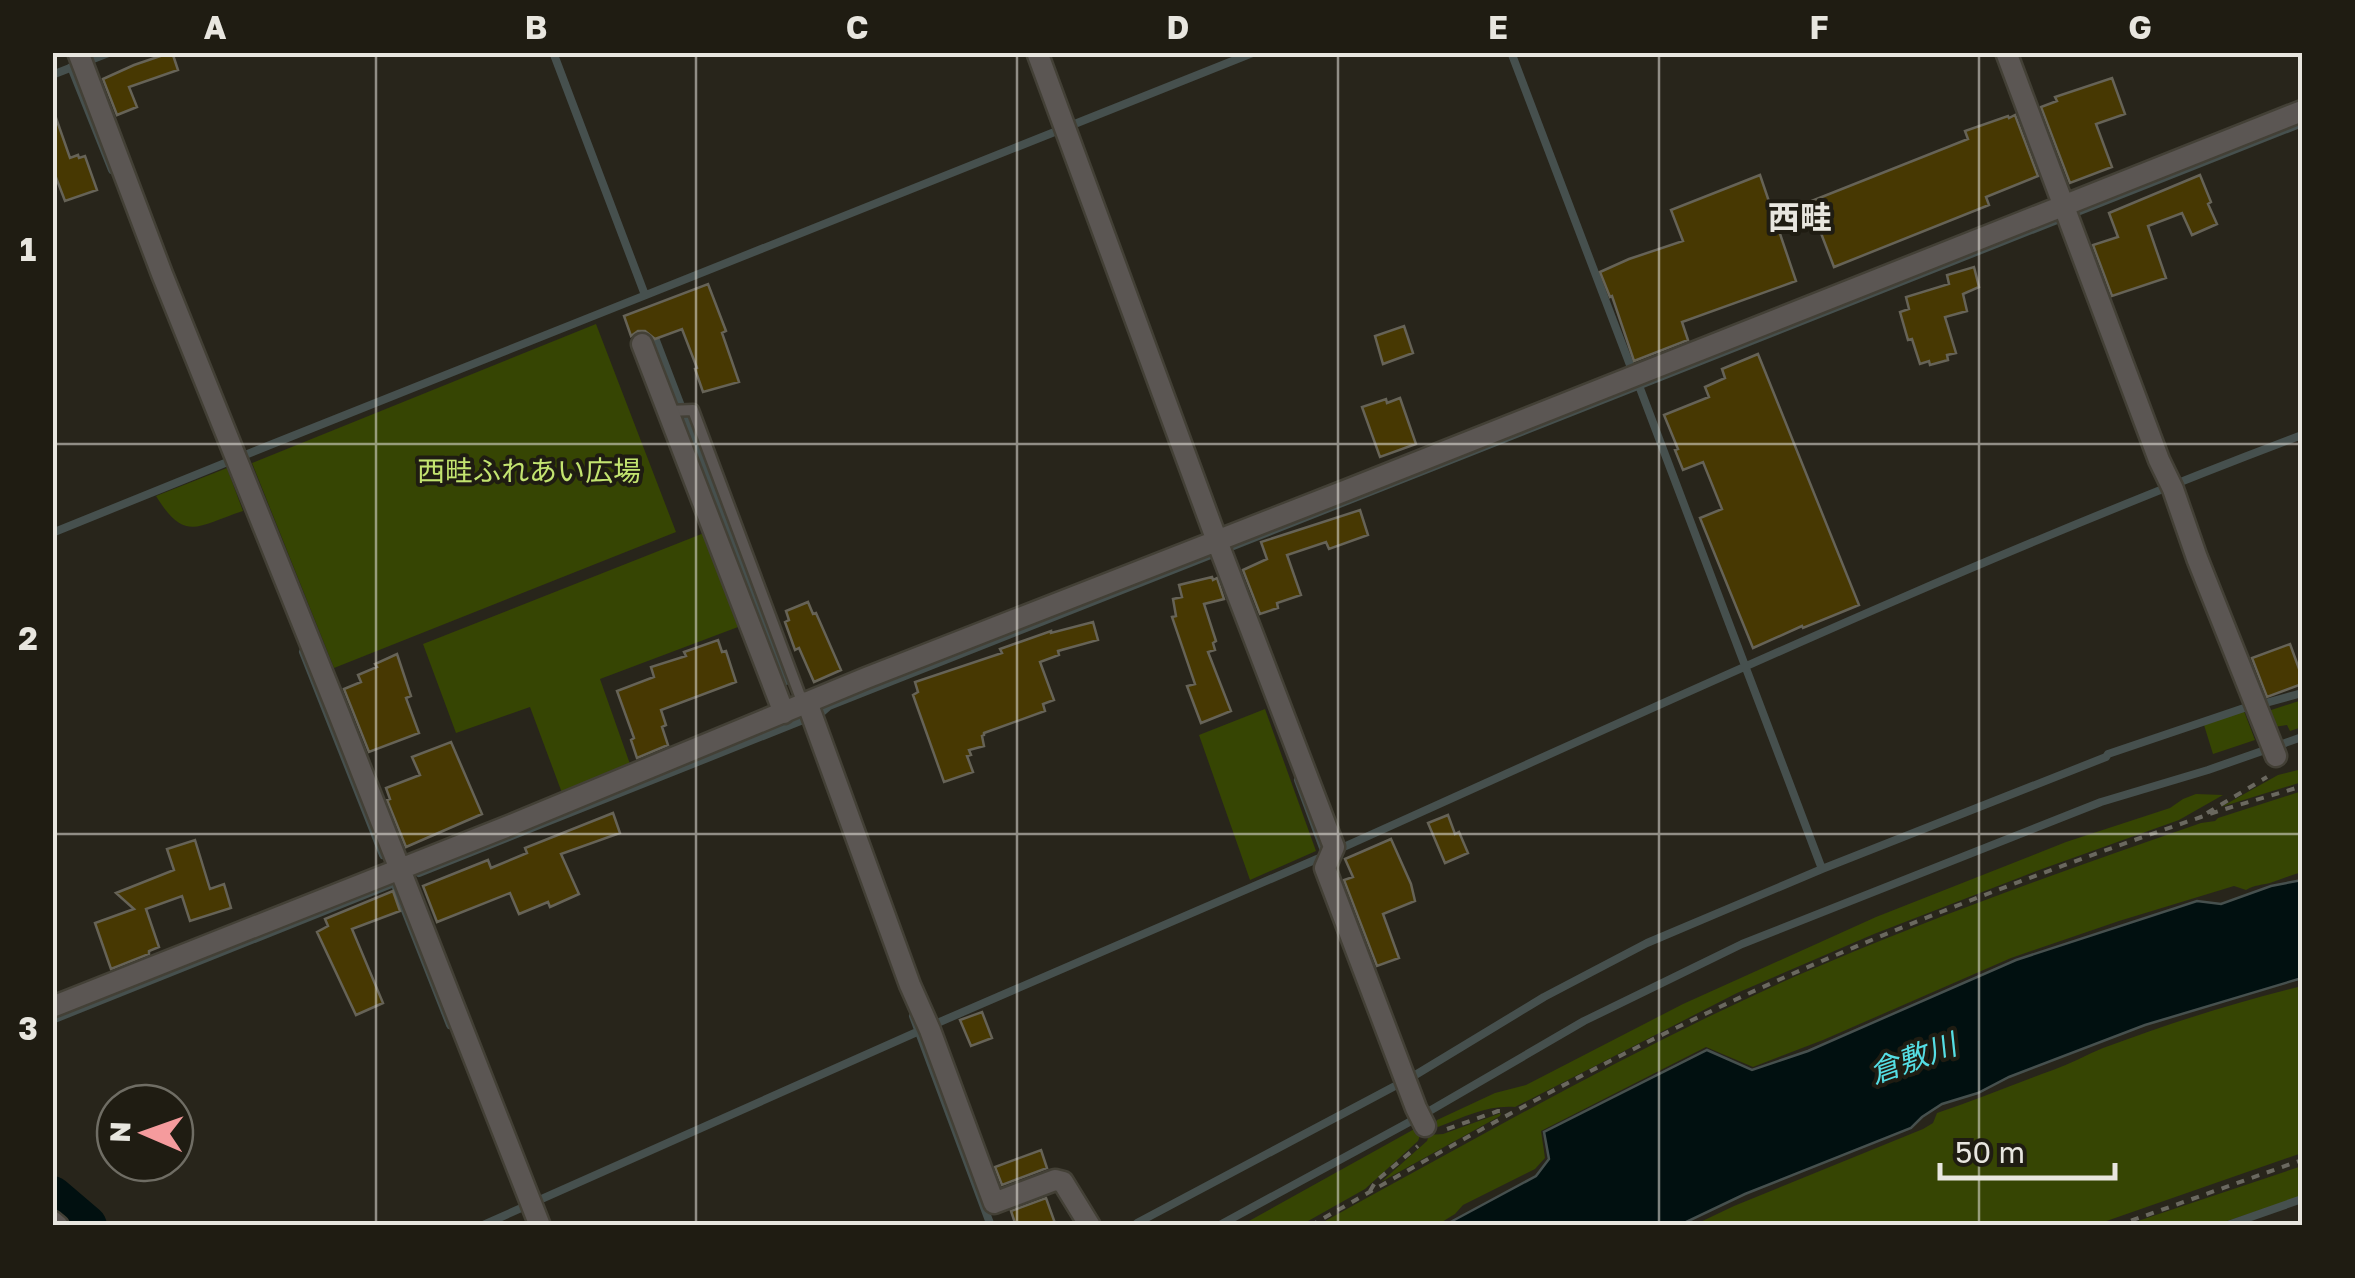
<svg xmlns="http://www.w3.org/2000/svg" width="2355" height="1278" font-family="'Golos Text','Noto Sans JP',sans-serif">
<style>
.green{fill:#364503}
.water{fill:#011010;stroke:#46504e;stroke-width:2.5}
.lines{fill:none;stroke-linecap:round;stroke-linejoin:round}
.stream{stroke:#46504e;stroke-width:8}
.river{stroke:#011010;stroke-width:42}
.building{fill:#473802;stroke:#666357;stroke-width:2.5}
.lane-casing{stroke:#434036;stroke-width:15}
.street-casing{stroke:#434036;stroke-width:25}
.path{stroke:#6a685f;stroke-width:4;stroke-dasharray:8 8;stroke-linecap:butt}
.lane{stroke:#5b5653;stroke-width:10}
.street{stroke:#5b5653;stroke-width:20}
.grid{fill:none;stroke:#e8e6df;stroke-width:2.5;stroke-opacity:0.55}
.labels{text-anchor:middle;stroke-width:8;stroke-linejoin:round;paint-order:stroke}
.park-label{font-size:28px;fill:#c3e470;stroke:#1f1c12}
.water-label{font-size:30px;font-style:italic;fill:#55dee4;stroke:#1f1c12}
.quarter-label{font-size:32px;font-weight:bold;fill:#e8e6df;stroke:#1f1c12}
.neatline{fill:none;stroke:#e8e6df;stroke-width:4}
.grid-label{font-size:32px;text-anchor:middle;font-weight:bold;fill:#e8e6df}
</style>
<rect width="100%" height="100%" fill="#28251b"/>
<path class="green" d="M 596,324 L 676,532 L 334,668 L 252,463 Z
M 227,468 L 243,511 C 197,526 185,543 156,496 Z
M 704,533 L 738,627 L 600,679 L 630,764 L 562,793 L 530,707 L 456,733 L 423,644 Z
M 2302,700 L 2302,727 L 2290,731 L 2287,725 L 2274,727 L 2268,711 Z
M 1265,709 L 1316,851 L 1250,880 L 1199,735 Z
M 2244,711 L 2255,740 L 2213,754 L 2204,725 Z
M 2302,769 L 2302,782 L 2221,807 L 2278,775 Z
M 2302,791 L 2302,872 C 2291,875 2281,879 2270,883 C 2261,885 2255,885 2246,890 L 2234,886 L 2119,921 L 2011,958 L 1823,1040 L 1753,1067 L 1706,1047 L 1541,1131 L 1545,1158 L 1535,1169 L 1463,1205 L 1455,1214 L 1437,1225 L 1318,1225 C 1475,1139 1632,1049 1796,976 C 1929,918 2065,870 2201,823 L 2215,821 L 2218,818 Z
M 2196,794 L 2223,795 L 2179,820 L 2042,869 L 1874,934 L 1737,993 L 1515,1107 C 1487,1105 1464,1117 1438,1127 L 1434,1125 L 1437,1120 L 1495,1093 L 1526,1085 L 1683,1004 L 1876,917 L 2066,842 L 2170,808 L 2183,799 Z
M 2302,986 L 2302,1153 L 2095,1225 L 1694,1225 L 1734,1206 L 1923,1129 L 1933,1123 L 1937,1113 C 1976,1100 2014,1084 2053,1070 C 2070,1064 2086,1055 2103,1048 C 2168,1024 2235,1002 2302,986 Z
M 1501,1113 L 1500,1116 L 1381,1182 L 1427,1141 L 1429,1135 L 1443,1134 Z
M 1418,1127 L 1421,1133 L 1418,1141 L 1365,1189 L 1301,1225 L 1240,1226 Z
M 2302,1166 L 2302,1196 L 2215,1225 L 2126,1225 Z"/>
<path class="water" d="M 2302,880 L 2302,978 L 2145,1025 L 2009,1077 L 1978,1093 L 1942,1104 L 1922,1117 L 1911,1128 L 1745,1194 L 1680,1225 L 1445,1225 L 1536,1176 L 1549,1159 L 1544,1132 L 1707,1050 L 1752,1070 L 1808,1051 L 2016,960 L 2197,901 L 2221,904 L 2271,886 Z"/>
<g class="lines">
<path class="stream" d="M 553,52 L 645,295
M 1511,52 L 1630,365
M 71,67 L 112,170
M 52,75 L 111,52
M 652,330 L 786,681
M 1638,383 L 1822,869
M 240,457 L 1255,52
M 52,533 L 230,461
M 303,652 L 383,855
M 2262,704 L 2302,693
M 1298,780 L 1326,856
M 1337,850 C 1656,707 1975,558 2302,435
M 419,873 L 803,720 L 821,713 L 829,706 L 2302,123
M 393,880 L 450,1025
M 913,1016 L 991,1226
M 52,1020 L 394,883
M 1137,1223 L 1412,1077 L 1544,997 L 1647,943 L 1822,869 L 2106,757 L 2108,754 L 2250,706
M 481,1226 L 935,1024 L 1324,856
M 1218,1226 L 1426,1113 L 1584,1021 L 1742,944 L 2101,802 L 2208,770 L 2302,737
M 2225,1226 L 2302,1199"/>
<path class="river" d="M 52,1197 L 86,1226"/>
</g>
<path class="building" d="M 172,52 L 178,70 L 129,87 L 137,107 L 117,115 L 103,79 L 134,65 Z
M 2112,78 L 2125,114 L 2096,124 L 2112,167 L 2070,183 L 2041,107 L 2057,101 L 2055,97 Z
M 55,115 L 70,158 L 78,155 L 79,158 L 85,156 L 97,190 L 65,201 L 52,167 L 52,116 Z
M 2015,115 L 2038,176 L 1986,197 L 1989,205 L 1834,267 L 1809,202 L 1968,139 L 1965,131 L 2008,116 L 2009,118 Z
M 1760,175 L 1796,281 L 1682,322 L 1688,340 L 1634,361 L 1612,296 L 1610,297 L 1600,272 L 1629,259 L 1683,241 L 1671,210 Z
M 2200,175 L 2211,202 L 2208,204 L 2217,224 L 2192,235 L 2182,213 L 2148,226 L 2166,278 L 2112,296 L 2093,245 L 2118,237 L 2109,213 Z
M 1974,267 L 1979,287 L 1963,294 L 1967,311 L 1945,317 L 1956,353 L 1947,355 L 1948,360 L 1930,365 L 1929,361 L 1920,364 L 1912,339 L 1908,340 L 1900,312 L 1909,309 L 1906,297 L 1949,284 L 1947,275 Z
M 708,284 L 726,331 L 722,333 L 739,382 L 703,392 L 695,369 L 697,368 L 682,329 L 655,339 L 645,331 L 638,331 L 631,336 L 624,316 Z
M 1404,326 L 1413,353 L 1383,364 L 1375,336 Z
M 1758,354 L 1859,605 L 1803,628 L 1802,626 L 1753,648 L 1700,518 L 1722,509 L 1703,462 L 1683,470 L 1675,450 L 1678,449 L 1664,415 L 1709,397 L 1705,387 L 1725,378 L 1722,369 Z
M 1400,398 L 1416,444 L 1380,457 L 1362,407 L 1386,399 L 1387,403 Z
M 1360,510 L 1368,535 L 1329,549 L 1326,542 L 1287,555 L 1301,595 L 1277,603 L 1278,608 L 1260,614 L 1243,570 L 1267,559 L 1261,542 Z
M 1212,577 L 1213,580 L 1217,578 L 1224,599 L 1204,604 L 1216,641 L 1213,643 L 1215,650 L 1208,652 L 1231,711 L 1201,723 L 1187,686 L 1195,684 L 1172,617 L 1176,616 L 1173,599 L 1182,597 L 1179,585 Z
M 808,602 L 813,614 L 816,613 L 841,670 L 814,682 L 799,648 L 795,650 L 785,622 L 789,620 L 786,611 Z
M 1093,622 L 1098,640 L 1058,651 L 1059,655 L 1040,662 L 1054,700 L 1043,704 L 1045,711 L 984,733 L 984,735 L 982,736 L 984,746 L 969,750 L 971,755 L 967,756 L 973,772 L 944,782 L 913,695 L 918,692 L 915,682 L 1002,653 L 1000,649 L 1051,631 L 1051,633 Z
M 718,640 L 722,652 L 726,651 L 736,682 L 661,710 L 666,725 L 662,727 L 668,745 L 637,758 L 631,740 L 634,738 L 617,691 L 654,677 L 651,667 L 686,656 L 684,652 Z
M 2290,644 L 2302,677 L 2302,684 L 2267,697 L 2252,658 Z
M 397,654 L 411,696 L 406,698 L 419,733 L 369,752 L 344,689 L 361,682 L 358,675 L 377,667 L 375,664 Z
M 451,742 L 482,814 L 406,847 L 387,800 L 390,799 L 386,788 L 420,775 L 412,757 Z
M 613,813 L 620,833 L 561,854 L 579,894 L 550,907 L 548,902 L 519,914 L 510,893 L 437,922 L 423,886 L 488,860 L 491,868 L 527,853 L 525,848 Z
M 1448,815 L 1455,834 L 1459,832 L 1468,853 L 1445,863 L 1428,823 Z
M 1391,839 L 1411,884 L 1415,901 L 1383,914 L 1399,958 L 1377,966 L 1344,880 L 1353,877 L 1345,859 Z
M 195,840 L 210,889 L 224,884 L 231,908 L 190,921 L 182,896 L 146,909 L 159,947 L 149,951 L 149,954 L 111,969 L 95,923 L 134,909 L 116,893 L 174,870 L 167,849 Z
M 393,891 L 400,911 L 352,929 L 383,1003 L 356,1015 L 317,932 L 328,926 L 325,919 Z
M 982,1012 L 992,1038 L 971,1046 L 960,1020 Z
M 1041,1150 L 1047,1168 L 1002,1185 L 995,1167 Z
M 1046,1198 L 1056,1226 L 1016,1226 L 1011,1211 Z"/>
<g class="lines">
<g class="lane-casing">
<path id="lane" d="M 669,411 L 693,410 L 803,704"/>
</g>
<g class="street-casing">
<path id="street" d="M 78,52 L 162,274 L 339,714 L 540,1226
M 1037,52 L 1217,541 L 1334,847 L 1325,868 L 1416,1108 L 1425,1126
M 2006,52 L 2159,460 L 2173,489 L 2197,558 L 2276,756
M 642,344 L 784,713
M 807,702 L 910,985 L 930,1030 L 994,1203 L 1055,1180 L 1063,1182 L 1090,1226
M 52,1007 L 511,825 L 866,678 L 1347,490 L 2302,111
M 52,1221 L 58,1226"/>
</g>
<path class="path" d="M 2207,813 L 2267,777
M 1447,1129 L 1498,1111 L 1504,1111 L 1507,1115
M 1370,1191 L 1376,1181 L 1418,1146
M 1310,1226 C 1467,1136 1626,1047 1792,974 C 1926,915 2063,864 2201,817 C 2235,805 2269,797 2302,786
M 2116,1226 L 2302,1160"/>
<use href="#lane" class="lane"/>
<use href="#street" class="street"/>
</g>
<path class="grid" d="M 376,52 L 376,1226M 696,52 L 696,1226M 1017,52 L 1017,1226M 1338,52 L 1338,1226M 1659,52 L 1659,1226M 1979,52 L 1979,1226M 52,444 L 2302,444M 52,834 L 2302,834"/>
<g class="labels">
<g class="park-label">
<text x="529" y="481">西畦ふれあい広場</text>
</g>
<g class="water-label">
<text transform="translate(1913 1059) rotate(-20)" y="10">倉敷川</text>
</g>
<g class="quarter-label">
<text x="1800" y="229">西畦</text>
</g>
</g>
<rect width="2355" height="1278" fill="none" stroke="#1f1c12" stroke-width="110"/>
<g transform="translate(145 1133) rotate(272)"><circle r="48" fill="#1f1c12" stroke="#6f6d64" stroke-width="2.5"/>
<path d="M0-8L18 38L0 25L-18 38Z" fill="#f59b9d"/>
<text y="-15" font-size="28" font-weight="bold" text-anchor="middle" fill="#e8e6df">N</text>
</g>
<path d="M1940 1163v15h175v-15" fill="none" stroke="#e8e6df" stroke-width="5"/>
<text x="1955" y="1163" font-size="30" fill="#e8e6df" stroke="#1f1c12" stroke-width="8" paint-order="stroke">50 m</text>
<rect x="55" y="55" width="2245" height="1168" class="neatline"/>
<g class="grid-label">
<text x="215" y="39">A</text>
<text x="536" y="39">B</text>
<text x="857" y="39">C</text>
<text x="1178" y="39">D</text>
<text x="1498" y="39">E</text>
<text x="1819" y="39">F</text>
<text x="2140" y="39">G</text>
<text x="28" y="261">1</text>
<text x="28" y="650">2</text>
<text x="28" y="1040">3</text>
</g>
</svg>
